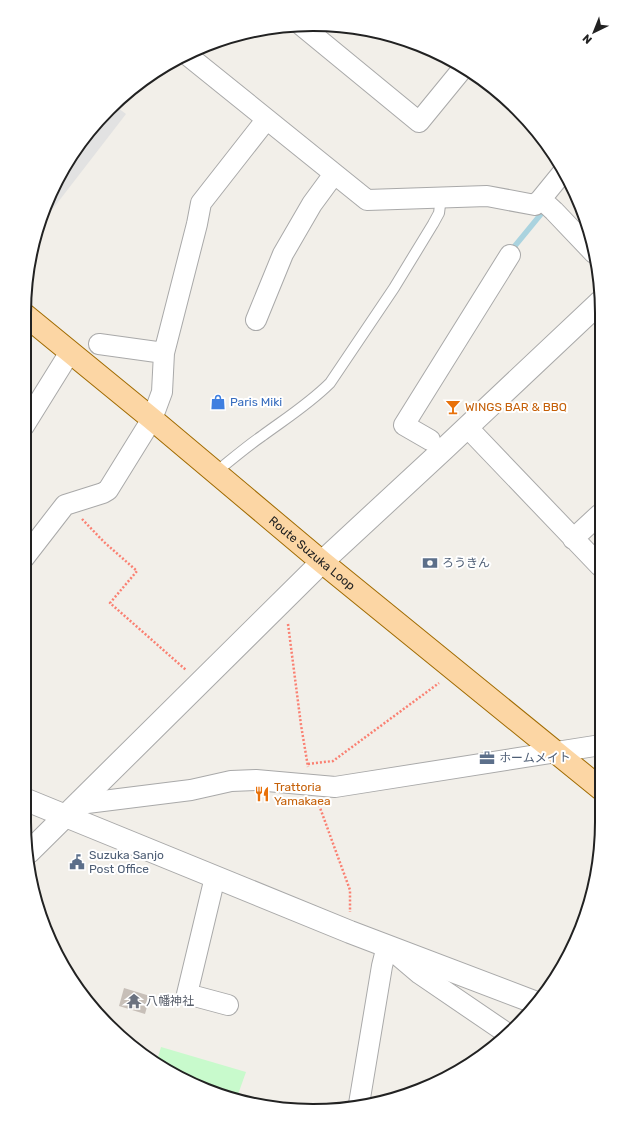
<svg xmlns="http://www.w3.org/2000/svg" width="626" height="1135" font-family="Rubik,'Noto Sans JP',sans-serif">
<style>
.park{fill:#c8facc}
.parking{fill:#e2e2e2}
.lines{fill:none;stroke-linecap:round;stroke-linejoin:round}
.stream{stroke:#aad3df;stroke-width:5.5}
.building{fill:#c7bfb8}
.service-casing{stroke:#a9a9a9;stroke-width:12}
.minor-casing{stroke:#a9a9a9;stroke-width:22}
.tertiary-casing{stroke:#a9a9a9;stroke-width:24}
.primary-casing{stroke:#a06b00;stroke-width:24}
.path{stroke:#fa8072;stroke-width:2.5;stroke-dasharray:2 2;stroke-linecap:butt}
.service{stroke:#fff;stroke-width:10}
.minor{stroke:#fff;stroke-width:20}
.tertiary{stroke:#fff;stroke-width:22}
.primary{stroke:#fcd6a4;stroke-width:22}
.labels{text-anchor:middle;stroke-width:4;stroke-linejoin:round;paint-order:stroke}
.shop-label{font-size:12px;fill:#366cbe;stroke:#fff;text-anchor:start}
.food-label{font-size:12px;fill:#c56008;stroke:#fff;text-anchor:start}
.street-label{font-size:12px;fill:#222;stroke:#fff}
.service-label{font-size:12px;fill:#4e5e75;stroke:#fff;text-anchor:start}
.worship-label{font-size:12px;fill:#5b616d;stroke:#fff;text-anchor:start}
.rim{fill:none;stroke:#222;stroke-width:2}
</style>
<rect width="100%" height="100%" fill="#f2efe9"/>
<path class="park" d="M 161,1047 L 246,1072 L 236,1100 L 156,1064 Z"/>
<path class="parking" d="M 114,105 L 126,114 L 38,228 L 63,169 L 96,123 Z"/>
<g class="lines">
<path class="stream" d="M 514,247 L 546,208"/>
</g>
<path class="building" d="M 124,988 L 150,996 L 145,1014 L 119,1006 Z"/>
<g class="lines">
<g class="service-casing">
<path id="service" d="M 216,472 C 231,460 246,447 262,436 C 285,419 309,404 330,383 L 394,288 L 433,224 L 439,213 L 441,197"/>
</g>
<g class="minor-casing">
<path id="minor" d="M 301,25 L 419,122 L 464,67
M 186,54 L 367,200 L 487,196 L 535,205 L 541,199 L 554,211 L 594,253
M 541,199 L 563,172
M 256,320 L 283,254 L 312,204 L 334,174
M 99,344 L 164,353
M 24,426 L 70,352
M 467,427 L 600,566
M 430,440 L 404,425 L 510,255
M 573,539 L 600,514
M 24,558 L 65,505 L 103,493 L 108,490 L 152,419 L 162,392 L 164,353 L 197,224 L 201,203 L 266,120
M 79,804 L 191,790 L 231,781 L 256,780 L 335,787 L 601,745
M 215,877 L 187,994 L 228,1005
M 359,1104 L 382,966 L 387,946 L 420,974 L 508,1034"/>
</g>
<g class="tertiary-casing">
<path id="tertiary" d="M 24,799 L 350,932 L 534,1002
M 29,852 L 322,562 L 444,449 L 600,302"/>
</g>
<g class="primary-casing">
<g id="primary">
<path id="s1" d="M 25,315 L 152,419 L 322,562 L 601,789"/>
</g>
</g>
<path class="path" d="M 82,519 L 104,542 L 137,571 L 110,603 L 186,670
M 288,624 L 301,725 L 308,767
M 308,764 L 333,761 L 439,683
M 319,805 L 350,890 L 350,912"/>
<use href="#service" class="service"/>
<use href="#minor" class="minor"/>
<use href="#tertiary" class="tertiary"/>
<use href="#primary" class="primary"/>
</g>
<defs>
<g id="shop-bare" transform="scale(1.2)"><path d="M-5-2.5h2.3a2.7 3.5 0 0 1 5.4 0H5L5.5 6h-11ZM-1.5-2.5h3a1.5 2.3 0 0 0-3 0Z" fill="#3f7fe0" stroke="#fff" stroke-width="2.5" paint-order="stroke"/></g>
<g id="bar-bare" transform="scale(1.2)"><path d="M-6-5H6L.8 .8V4.5H3.5V6h-7V4.5H-.8V.8Z" fill="#e8710a" stroke="#fff" stroke-width="2.5" paint-order="stroke"/></g>
<g id="bank-bare" transform="scale(1.2)"><path d="M-6-4H6V4H-6ZM0-2.3a2.3 2.3 0 1 0 0 4.6a2.3 2.3 0 1 0 0-4.6Z" fill="#5c6f8a" stroke="#fff" stroke-width="2.5" paint-order="stroke"/></g>
<g id="office-bare" transform="scale(1.2)"><path d="M-6-3h4V-5.5h4V-3h4V5H-6ZM-1-4.5V-3h2v-1.5ZM-6 0V1H6V0Z" fill="#5c6f8a" stroke="#fff" stroke-width="2.5" paint-order="stroke"/></g>
<g id="restaurant-bare" transform="scale(1.2)"><path d="M-5-6h1v4h1v-4h1v4h1v-4h1v5L-1.5 .5V6h-2V.5L-5-1ZM5-6V6H3V1.5H1.5Q1.5-4 5-6Z" fill="#e8710a" stroke="#fff" stroke-width="2.5" paint-order="stroke"/></g>
<g id="civic-bare" transform="scale(1.2)"><path d="M-.6-6.5H3V-4.5H.6V-3L4-1V1h2V6H-6V1h2V-1L-.6-3ZM-1.2 2.5V6h2.4V2.5Z" fill="#5c6f8a" stroke="#fff" stroke-width="2.5" paint-order="stroke"/></g>
<g id="temple-bare" transform="scale(1.2)"><path d="M0-6L5-2H3V0L6.5 2.5H4V6H1.5V3h-3V6H-4V2.5H-6.5L-3 0V-2H-5Z" fill="#6b7280" stroke="#fff" stroke-width="2.5" paint-order="stroke"/></g>
</defs>
<g fill-rule="evenodd">
<use href="#shop-bare" x="218" y="402"/>
<use href="#bar-bare" x="453" y="407"/>
<use href="#bank-bare" x="430" y="563"/>
<use href="#office-bare" x="487" y="758"/>
<use href="#restaurant-bare" x="262" y="794"/>
<use href="#civic-bare" x="77" y="862"/>
<use href="#temple-bare" x="134" y="1001"/>
</g>
<g class="labels">
<g class="shop-label">
<text x="230" y="406">Paris Miki</text>
</g>
<g class="food-label">
<text x="465" y="411">WINGS BAR &amp; BBQ</text>
<text x="274" y="791">Trattoria<tspan x="274" dy="14">Yamakaea</tspan></text>
</g>
<g class="street-label">
<text dy="4" stroke="none"><textPath href="#s1" startOffset="373">Route Suzuka Loop</textPath></text>
</g>
<g class="service-label">
<text x="442" y="567">ろうきん</text>
<text x="499" y="762">ホームメイト</text>
<text x="89" y="859">Suzuka Sanjo<tspan x="89" dy="14">Post Office</tspan></text>
</g>
<g class="worship-label">
<text x="146" y="1005">八幡神社</text>
</g>
</g>
<path d="M0 0H626V1135H0ZM313 31H313A282 282 0 0 1 595 313V822A282 282 0 0 1 313 1104H313A282 282 0 0 1 31 822V313A282 282 0 0 1 313 31Z" fill="#fff" fill-rule="evenodd"/>
<path class="rim" d="M313 31H313A282 282 0 0 1 595 313V822A282 282 0 0 1 313 1104H313A282 282 0 0 1 31 822V313A282 282 0 0 1 313 31Z"/>
<g transform="translate(594 32) rotate(223)" stroke="#ffffff" stroke-width="3" paint-order="stroke">
<path d="M0-3L7 15L0 10L-7 15Z" fill="#222222"/>
<text y="-6" font-size="11" font-weight="bold" text-anchor="middle" fill="#222222">N</text>
</g>
</svg>
